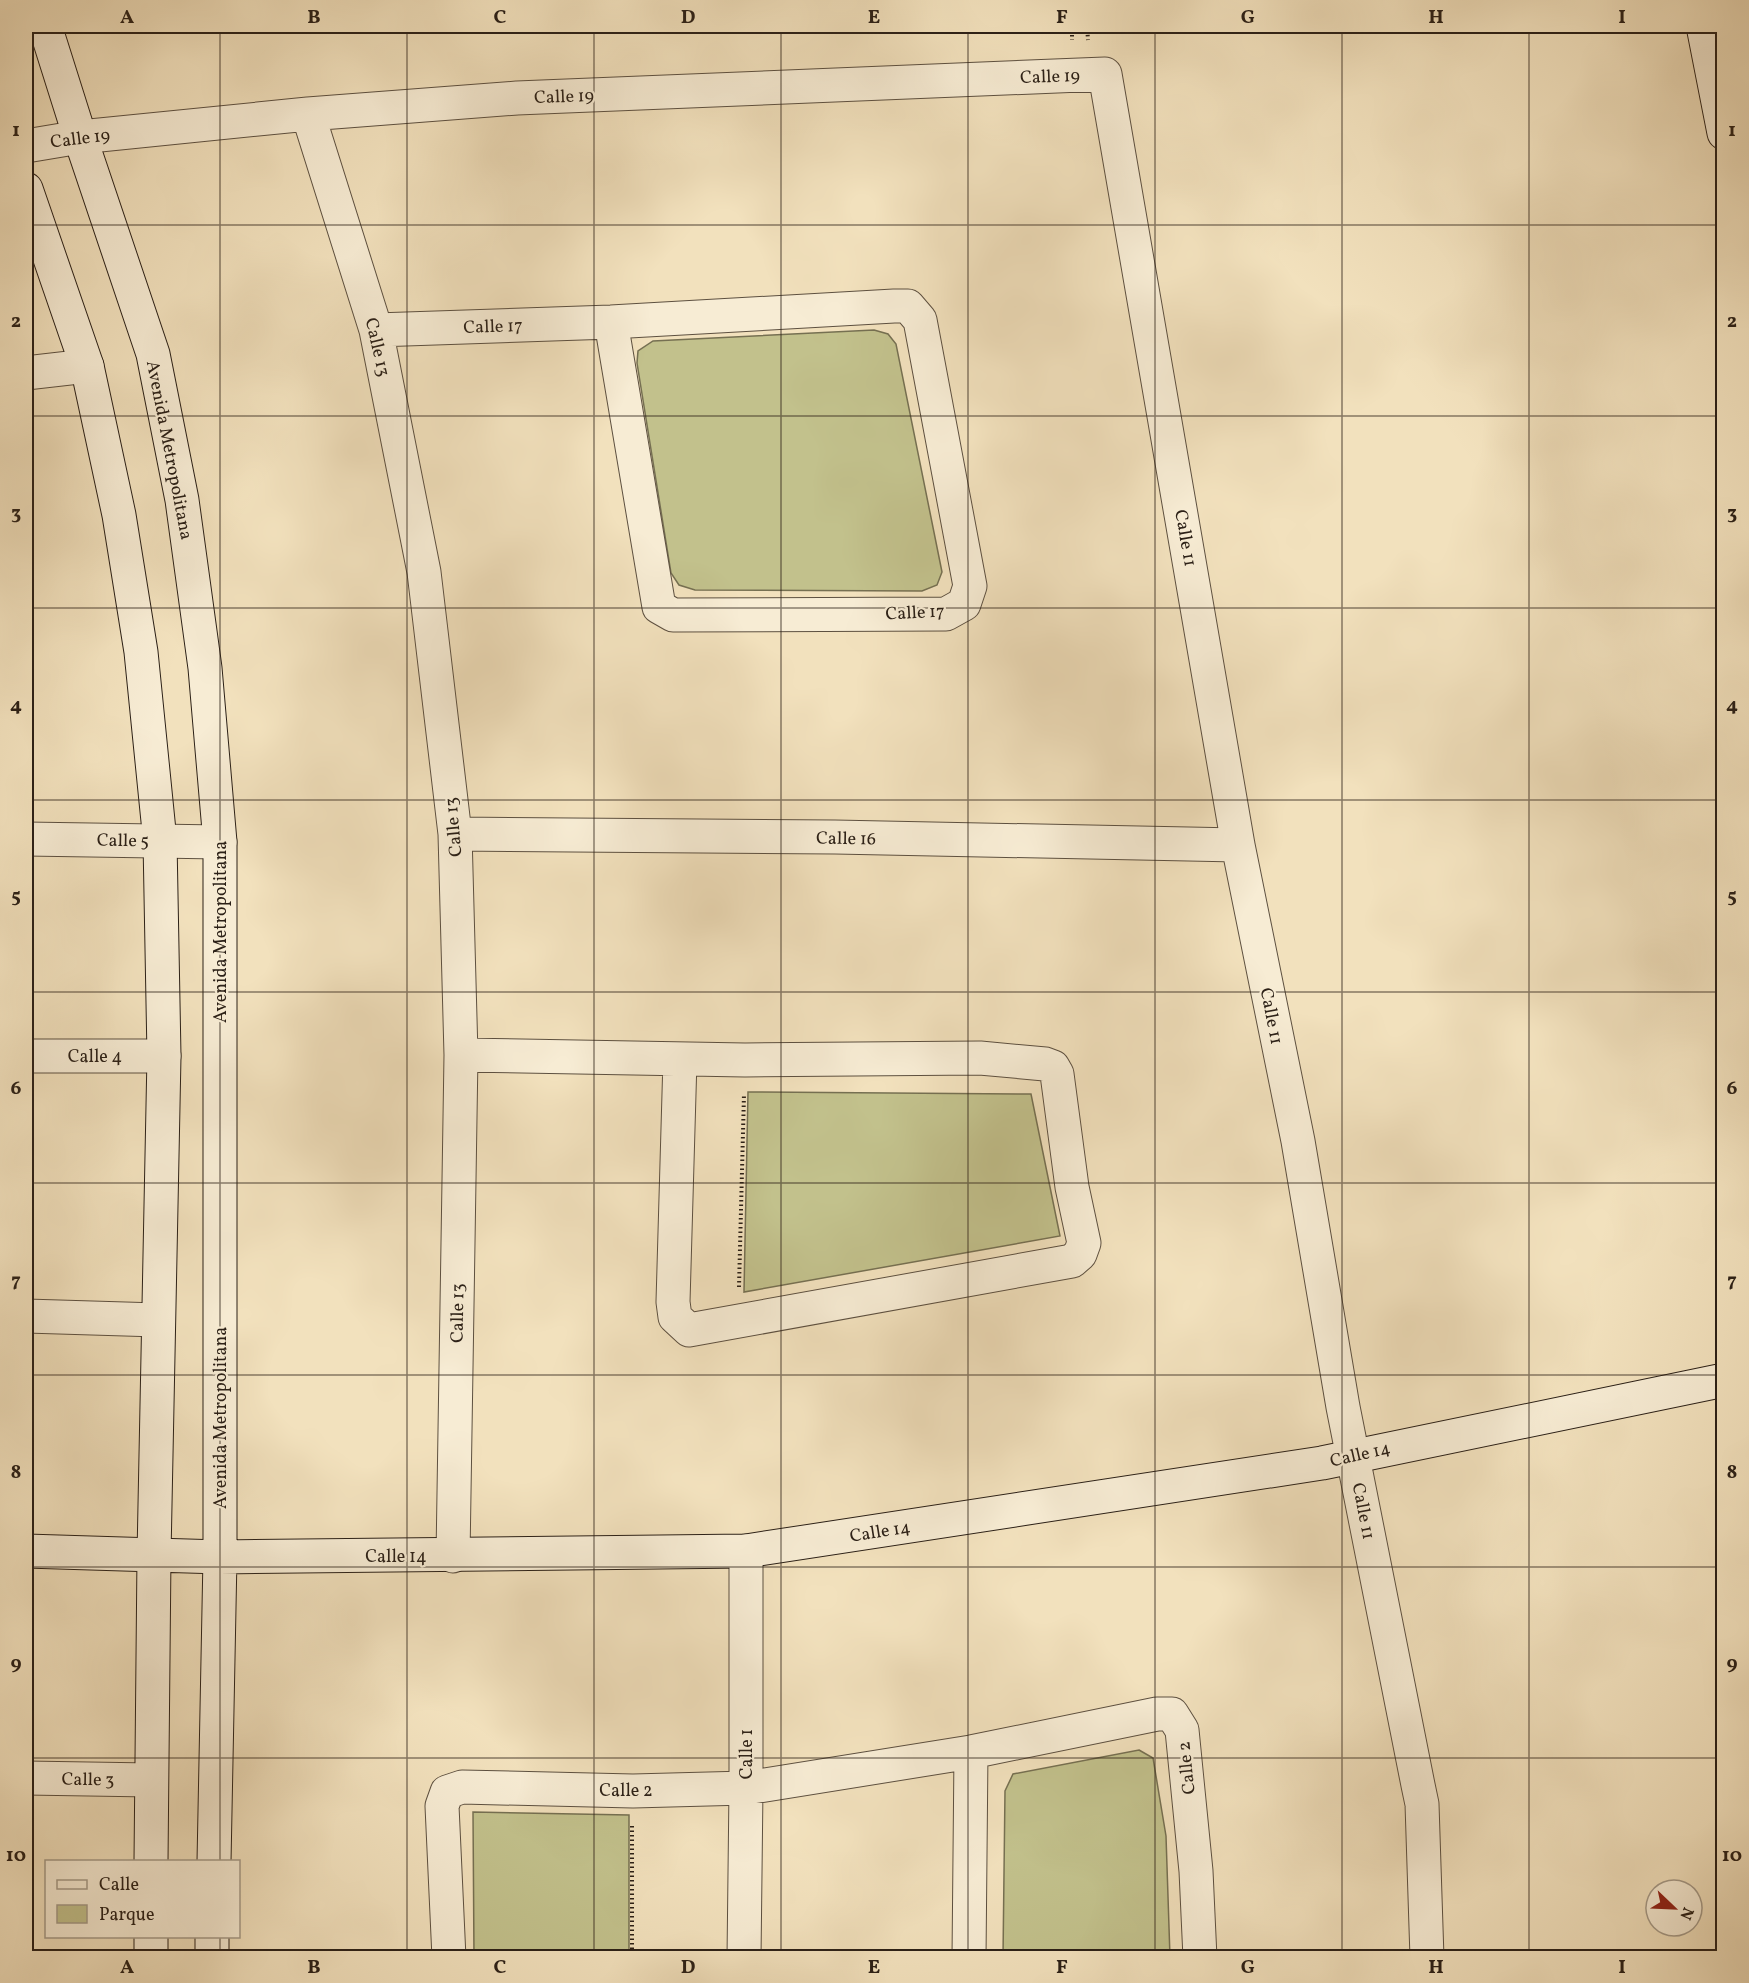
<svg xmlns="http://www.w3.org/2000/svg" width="1749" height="1983" font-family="Vollkorn,serif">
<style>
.green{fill:#c2c18c;stroke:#767052;stroke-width:1.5}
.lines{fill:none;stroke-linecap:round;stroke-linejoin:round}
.street-casing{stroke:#5d5040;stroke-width:35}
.secondary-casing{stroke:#2b2017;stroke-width:35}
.path{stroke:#2b2017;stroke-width:4;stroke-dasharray:1.5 3;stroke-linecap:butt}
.street{stroke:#f7ecd4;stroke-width:33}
.secondary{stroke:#f7ecd4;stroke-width:33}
.grid{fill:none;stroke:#2b2017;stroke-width:1.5;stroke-opacity:0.55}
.labels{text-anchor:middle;stroke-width:4.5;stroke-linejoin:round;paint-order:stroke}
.street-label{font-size:18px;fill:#2b2017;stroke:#f7ecd4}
.neatline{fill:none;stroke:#2b2017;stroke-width:2}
.grid-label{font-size:20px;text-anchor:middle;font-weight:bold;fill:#2b2017}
</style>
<rect width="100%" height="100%" fill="#f2e1bd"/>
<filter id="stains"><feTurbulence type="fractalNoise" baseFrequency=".00333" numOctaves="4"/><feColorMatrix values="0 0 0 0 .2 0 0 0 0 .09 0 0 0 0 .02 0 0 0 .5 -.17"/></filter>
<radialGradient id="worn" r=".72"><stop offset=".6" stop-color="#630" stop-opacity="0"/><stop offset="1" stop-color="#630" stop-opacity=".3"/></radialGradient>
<path class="green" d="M 874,330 L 888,334 L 896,344 L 942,572 L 937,585 L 922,591 L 695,590 L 679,585 L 671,573 L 637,363 L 638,351 L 653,341 Z
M 748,1092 L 1031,1094 L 1060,1236 L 744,1292 Z
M 1139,1750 L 1153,1758 L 1166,1836 L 1170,1957 L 1003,1957 L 1005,1791 L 1013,1774 Z
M 473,1812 L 629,1815 L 629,1957 L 474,1957 Z"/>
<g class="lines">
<g class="street-casing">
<path id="street" d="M 308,114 L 376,330 L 424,572 L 455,834 L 461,1055 L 453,1556
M 26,146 L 80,137 L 308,114 L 517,98 L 1105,74 L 1238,845 L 1298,1141 L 1343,1407 L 1418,1785 L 1422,1804 L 1427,1958
M 376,330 L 611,322 L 894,306 L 908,306 L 920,320 L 970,586 L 964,604 L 946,614 L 673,615 L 659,607 L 611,322
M 26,373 L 87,366
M 455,834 L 835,837 L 1238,845
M 26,839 L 220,842
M 461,1055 L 745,1060 L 980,1058 L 1045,1064 L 1053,1067 L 1057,1074 L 1072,1187 L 1084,1243 L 1080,1254 L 1072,1261 L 689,1330 L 675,1317 L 673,1302 L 680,1059
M 26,1056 L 164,1056
M 26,1316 L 158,1320
M 26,1778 L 151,1780
M 449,1958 L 442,1806 L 447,1792 L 462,1787 L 633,1791 L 746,1788 L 971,1752 L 1157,1714 L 1172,1714 L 1182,1730 L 1196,1871 L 1200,1958
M 744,1958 L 746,1788 L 746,1551
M 969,1958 L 971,1752"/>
</g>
<g class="secondary-casing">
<path id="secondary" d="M 45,26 L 80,137 L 153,354 L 182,500 L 205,668 L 220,842 L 220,1557 L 214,1862
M 1703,26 L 1724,133
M 26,189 L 87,366 L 119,515 L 141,652 L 160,841 L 164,1056 L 154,1555 L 151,1862
M 26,1551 L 220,1557 L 746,1551 L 1322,1463 L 1724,1380
M 151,1958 L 151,1936
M 212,1958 L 212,1936"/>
</g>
<path class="path" d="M 1072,26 L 1072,40
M 1087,26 L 1088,40
M 739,1287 L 744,1094
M 632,1958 L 632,1824"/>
<use href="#street" class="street"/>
<use href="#secondary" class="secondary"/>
</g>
<path class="grid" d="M 220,26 L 220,1862M 407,26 L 407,1958M 594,26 L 594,1958M 781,26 L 781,1958M 968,26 L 968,1958M 1155,26 L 1155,1958M 1342,26 L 1342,1958M 1529,26 L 1529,1958M 26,225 L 1724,225M 26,416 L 1724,416M 26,608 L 1724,608M 26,800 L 1724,800M 26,992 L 1724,992M 26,1183 L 1724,1183M 26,1375 L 1724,1375M 26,1567 L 1724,1567M 26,1758 L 1724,1758M 220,1936 L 220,1958"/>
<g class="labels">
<g class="street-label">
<text transform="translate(1050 76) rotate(-2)" y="6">Calle 19</text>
<text transform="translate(564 96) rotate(-2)" y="6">Calle 19</text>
<text transform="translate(80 138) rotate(-7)" y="6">Calle 19</text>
<text transform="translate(493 326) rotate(-2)" y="6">Calle 17</text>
<text transform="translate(378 347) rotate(77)" y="6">Calle 13</text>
<text transform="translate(170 450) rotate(79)" y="6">Avenida Metropolitana</text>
<text transform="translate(1186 538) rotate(80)" y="6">Calle 11</text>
<text transform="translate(915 612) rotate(-3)" y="6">Calle 17</text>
<text transform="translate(453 827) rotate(-95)" y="6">Calle 13</text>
<text transform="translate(846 838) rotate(1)" y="6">Calle 16</text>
<text transform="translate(123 840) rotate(1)" y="6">Calle 5</text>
<text transform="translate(220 932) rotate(-90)" y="6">Avenida Metropolitana</text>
<text transform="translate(1272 1016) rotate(79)" y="6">Calle 11</text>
<text x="95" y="1062">Calle 4</text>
<text transform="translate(457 1313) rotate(-89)" y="6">Calle 13</text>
<text transform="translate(220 1418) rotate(-90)" y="6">Avenida Metropolitana</text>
<text transform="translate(1360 1454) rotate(-13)" y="6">Calle 14</text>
<text transform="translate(1364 1511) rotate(79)" y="6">Calle 11</text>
<text transform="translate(880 1531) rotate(-9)" y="6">Calle 14</text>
<text x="396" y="1562">Calle 14</text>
<text transform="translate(746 1754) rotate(-90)" y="6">Calle 1</text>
<text transform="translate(1186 1768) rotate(-96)" y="6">Calle 2</text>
<text transform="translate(88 1779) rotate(1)" y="6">Calle 3</text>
<text x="626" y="1796">Calle 2</text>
</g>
</g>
<rect width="1749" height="1983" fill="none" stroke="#f2e1bd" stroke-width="66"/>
<rect x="45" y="1860" width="195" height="78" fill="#f7ecd4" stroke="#a59a88" stroke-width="1.5"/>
<rect x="57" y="1880" width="30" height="9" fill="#f7ecd4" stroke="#a59a88" stroke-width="1.5"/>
<text x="99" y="1890" font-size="18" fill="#2b2017">Calle</text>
<rect x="57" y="1905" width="30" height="18" fill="#c2c18c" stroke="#a59a88" stroke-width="1.5"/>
<text x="99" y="1920" font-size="18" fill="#2b2017">Parque</text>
<g transform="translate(1674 1908) rotate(113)"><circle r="28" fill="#f7ecd4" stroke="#a59a88" stroke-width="1.5"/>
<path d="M0-4.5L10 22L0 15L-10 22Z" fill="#8f2418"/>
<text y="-9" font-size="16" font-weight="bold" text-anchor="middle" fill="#2b2017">N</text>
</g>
<rect x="33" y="33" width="1683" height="1917" class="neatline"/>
<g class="grid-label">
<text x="127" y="23">A</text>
<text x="314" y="23">B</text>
<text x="500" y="23">C</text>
<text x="688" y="23">D</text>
<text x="874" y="23">E</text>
<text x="1062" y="23">F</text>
<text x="1248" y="23">G</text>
<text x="1436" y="23">H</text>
<text x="1622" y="23">I</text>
<text x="16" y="136">1</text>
<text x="1732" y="136">1</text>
<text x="16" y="327">2</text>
<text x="1732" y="327">2</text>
<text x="16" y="519">3</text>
<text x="1732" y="519">3</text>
<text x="16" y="711">4</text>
<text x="1732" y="711">4</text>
<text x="16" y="902">5</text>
<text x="1732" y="902">5</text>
<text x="16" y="1094">6</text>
<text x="1732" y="1094">6</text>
<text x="16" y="1286">7</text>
<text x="1732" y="1286">7</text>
<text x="16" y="1478">8</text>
<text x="1732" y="1478">8</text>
<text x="16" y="1669">9</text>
<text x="1732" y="1669">9</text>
<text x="16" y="1861">10</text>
<text x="1732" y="1861">10</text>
<text x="127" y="1973">A</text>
<text x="314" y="1973">B</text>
<text x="500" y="1973">C</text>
<text x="688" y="1973">D</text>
<text x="874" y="1973">E</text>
<text x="1062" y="1973">F</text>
<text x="1248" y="1973">G</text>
<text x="1436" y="1973">H</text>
<text x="1622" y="1973">I</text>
</g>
<rect width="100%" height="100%" filter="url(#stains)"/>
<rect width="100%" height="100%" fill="url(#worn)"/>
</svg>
